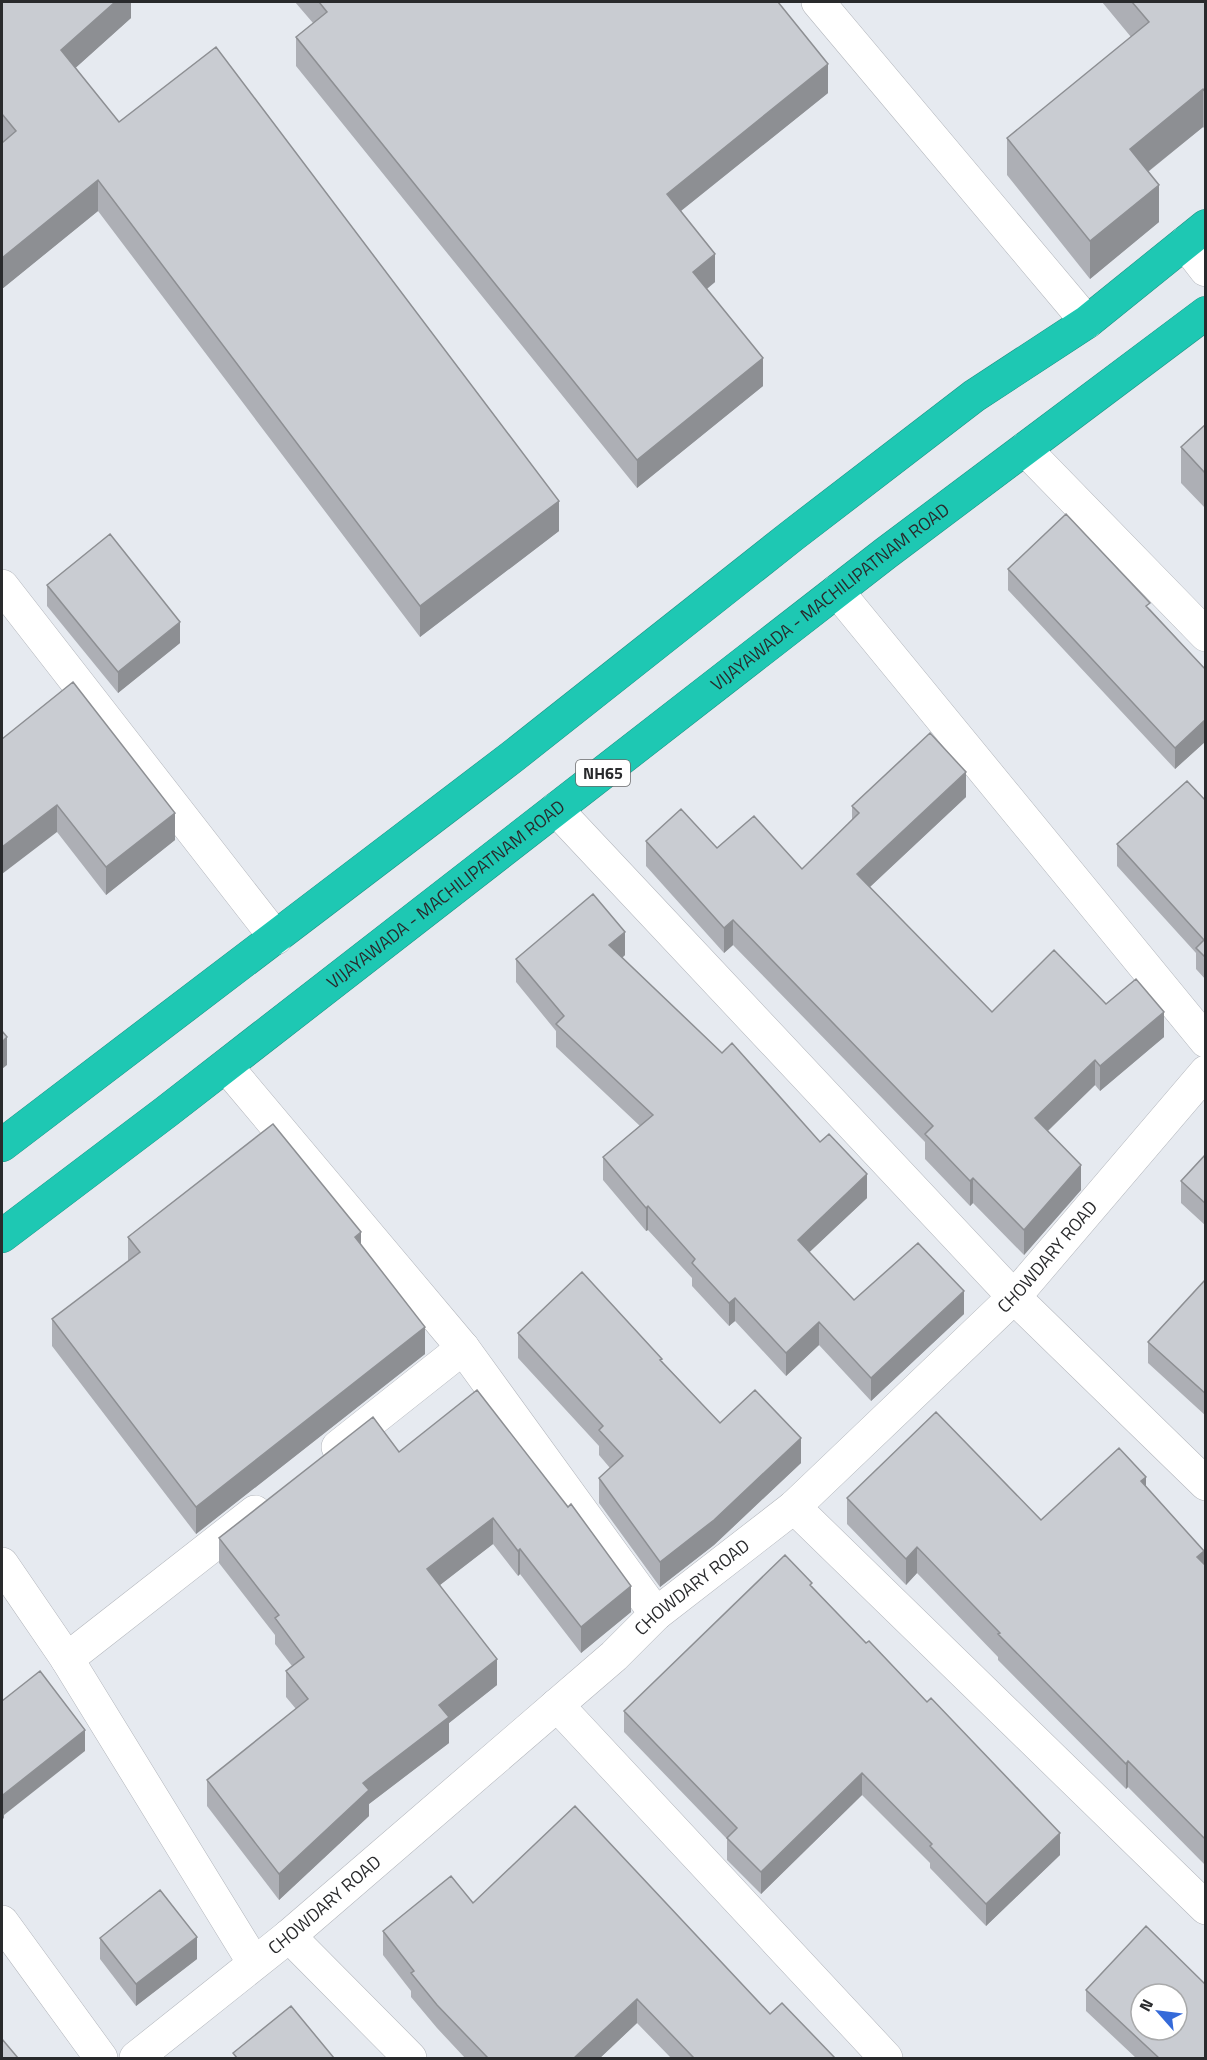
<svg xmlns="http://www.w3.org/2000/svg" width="1207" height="2060" font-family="'Titillium Web',sans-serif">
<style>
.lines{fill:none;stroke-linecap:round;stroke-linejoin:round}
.minor-casing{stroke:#b3b6bc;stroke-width:34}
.highway-casing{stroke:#229184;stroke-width:34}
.minor{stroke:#fff;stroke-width:33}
.highway{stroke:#1ec8b3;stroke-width:33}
.wall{fill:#adafb5}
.shaded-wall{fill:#8d8f93}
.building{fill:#c9ccd2;stroke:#8d8f93;stroke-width:1.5;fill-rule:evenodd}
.labels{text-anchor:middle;stroke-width:4.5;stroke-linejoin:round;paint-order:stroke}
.shield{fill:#fff;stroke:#696a6b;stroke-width:1.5}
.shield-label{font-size:16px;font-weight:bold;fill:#292a2c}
.street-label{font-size:18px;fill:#292a2c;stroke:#fff}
</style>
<rect width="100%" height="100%" fill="#e6eaf0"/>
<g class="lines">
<g class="minor-casing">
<g id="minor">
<path d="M 818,2 L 1087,322"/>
<path d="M 1185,243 L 1206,270"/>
<path d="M 1025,449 L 1206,635"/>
<path d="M 2,586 L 276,938"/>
<path d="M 837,591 L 1206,1041"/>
<path d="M 556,809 L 1014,1297 L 1206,1484"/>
<path d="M 226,1066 L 463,1348 L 656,1614"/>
<path d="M 338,1447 L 463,1348"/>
<path d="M 794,1507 L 1206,1908"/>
<path d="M 2,1564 L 67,1659 L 254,1963"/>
<path d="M 67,1659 L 255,1512"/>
<path d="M 557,1705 L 886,2058"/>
<path d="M 2,1922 L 101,2058"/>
<path d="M 289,1936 L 410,2058"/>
<path id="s1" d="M 136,2058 L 289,1936 L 614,1656 L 656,1614 L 794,1507 L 1014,1297 L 1206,1072"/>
</g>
</g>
<g class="highway-casing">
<g id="highway">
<path d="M 2,1145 L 512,757 L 793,535 L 974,396 L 1087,322 L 1206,226"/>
<path id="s2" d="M 2,1236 L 166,1112 L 886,553 L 1206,313"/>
</g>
</g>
<use href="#minor" class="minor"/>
<use href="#highway" class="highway"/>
</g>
<path class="wall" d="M 2,2 L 131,2 L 131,18 L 75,68 L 119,122 L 559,531 L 420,637 L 98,211 L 2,289 Z
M 295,2 L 778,2 L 828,93 L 681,211 L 715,282 L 707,289 L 763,386 L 637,488 L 296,66 L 296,37 L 313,23 Z
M 1102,2 L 1206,2 L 1206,130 L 1203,127 L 1148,172 L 1159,222 L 1090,279 L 1007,175 L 1007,138 L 1131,37 Z
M 1206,424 L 1206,509 L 1181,483 L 1181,447 Z
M 1008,569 L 1150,609 L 1206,670 L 1206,741 L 1175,769 L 1008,590 Z
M 47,585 L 180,643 L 118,693 L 47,606 Z
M 2,739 L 175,840 L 106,895 L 57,832 Z
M 966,797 L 870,887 L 992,1012 L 1106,1004 L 1164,1037 L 1100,1091 L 1095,1085 L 1048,1131 L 1081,1190 L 1024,1255 L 973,1203 L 970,1206 L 925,1159 L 925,1142 L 733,945 L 724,953 L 646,866 L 646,841 L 717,848 L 802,869 L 852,820 L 852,806 Z
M 1206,801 L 1206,980 L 1196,969 L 1196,953 L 1117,866 L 1117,844 Z
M 625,955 L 622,958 L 867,1198 L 809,1252 L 854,1300 L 964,1314 L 871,1401 L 819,1345 L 786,1376 L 735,1321 L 729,1326 L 692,1286 L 692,1278 L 648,1230 L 646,1231 L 603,1180 L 603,1157 L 640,1126 L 556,1047 L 556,1031 L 516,982 L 516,959 Z
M 1206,1154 L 1206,1226 L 1181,1203 L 1181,1181 Z
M 128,1237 L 361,1245 L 425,1354 L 196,1534 L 52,1346 L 52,1319 L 128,1261 Z
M 1206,1279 L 1206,1416 L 1148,1363 L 1148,1342 Z
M 518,1333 L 662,1361 L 720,1423 L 801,1463 L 714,1545 L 660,1587 L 599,1503 L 599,1478 L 610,1468 L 599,1455 L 599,1446 L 518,1358 Z
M 399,1452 L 631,1612 L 581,1653 L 520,1574 L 518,1576 L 493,1544 L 440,1585 L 497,1685 L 449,1723 L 449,1743 L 369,1804 L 369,1816 L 279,1900 L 207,1806 L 207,1780 L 296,1709 L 286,1697 L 286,1671 L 292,1666 L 275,1644 L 275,1635 L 219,1563 L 219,1538 Z
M 1146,1487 L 1206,1566 L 1206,1866 L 1128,1787 L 1126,1789 L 998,1660 L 998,1657 L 917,1573 L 906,1585 L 847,1524 L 847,1498 L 1041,1520 Z
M 812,1586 L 1060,1855 L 986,1926 L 930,1868 L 930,1863 L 862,1795 L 761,1894 L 727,1860 L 727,1839 L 624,1732 L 624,1711 Z
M 473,1903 L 770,2014 L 835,2058 L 671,2058 L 637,2023 L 600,2058 L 465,2058 L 437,2028 L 411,1997 L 411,1991 L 383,1955 L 383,1931 Z
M 100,1938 L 197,1959 L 136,2006 L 100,1959 Z
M 1086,1990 L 1206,2058 L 1136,2058 L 1086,2011 Z"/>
<path class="shaded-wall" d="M 115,2 L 131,2 L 131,18 L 61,81 L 61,50 Z
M 828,64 L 828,93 L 667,222 L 667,194 Z
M 1203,89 L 1203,127 L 1130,186 L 1130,149 Z
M 98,180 L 98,211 L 2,289 L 2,258 Z
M 1159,185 L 1159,222 L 1090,279 L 1090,241 Z
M 715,254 L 715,282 L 693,300 L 693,272 Z
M 763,358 L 763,386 L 637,488 L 637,460 Z
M 559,501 L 559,531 L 420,637 L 420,606 Z
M 180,622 L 180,643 L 118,693 L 118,672 Z
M 1206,719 L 1206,741 L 1175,769 L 1175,748 Z
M 966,772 L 966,797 L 857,899 L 857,874 Z
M 57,805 L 57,832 L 2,874 L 2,847 Z
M 175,813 L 175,840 L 106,895 L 106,867 Z
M 733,920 L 733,945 L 724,953 L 724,928 Z
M 625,932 L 625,955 L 609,969 L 609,945 Z
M 1164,1012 L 1164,1037 L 1100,1091 L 1100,1066 Z
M 7,1037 L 7,1065 L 2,1069 L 2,1042 Z
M 1095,1060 L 1095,1085 L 1035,1143 L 1035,1118 Z
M 1081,1165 L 1081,1190 L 1024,1255 L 1024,1230 Z
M 867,1174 L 867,1198 L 798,1263 L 798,1240 Z
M 973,1178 L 973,1203 L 970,1206 L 970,1181 Z
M 648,1206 L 648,1230 L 646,1231 L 646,1208 Z
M 361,1232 L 361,1259 L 355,1237 Z
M 964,1291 L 964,1314 L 871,1401 L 871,1378 Z
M 735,1298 L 735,1321 L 729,1326 L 729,1303 Z
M 819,1322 L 819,1345 L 786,1376 L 786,1353 Z
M 425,1327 L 425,1354 L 196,1534 L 196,1507 Z
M 801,1438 L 801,1463 L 714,1545 L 660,1587 L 660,1562 Z
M 1146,1477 L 1146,1503 L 1141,1481 Z
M 493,1518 L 493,1544 L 427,1595 L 427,1569 Z
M 917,1547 L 917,1573 L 906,1585 L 906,1559 Z
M 520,1549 L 520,1574 L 518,1576 L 518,1551 Z
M 1204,1551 L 1204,1576 L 1197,1557 Z
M 631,1586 L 631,1612 L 581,1653 L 581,1627 Z
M 497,1659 L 497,1685 L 449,1723 L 449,1743 L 369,1804 L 369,1816 L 279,1900 L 279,1874 L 363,1783 L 439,1705 Z
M 85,1730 L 85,1751 L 4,1815 L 4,1818 L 2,1820 L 2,1799 L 3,1795 Z
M 1128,1761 L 1128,1787 L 1126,1789 L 1126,1764 Z
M 862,1773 L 862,1795 L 761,1894 L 761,1872 Z
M 1060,1833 L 1060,1855 L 986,1926 L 986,1904 Z
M 197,1937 L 197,1959 L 136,2006 L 136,1984 Z
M 637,1999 L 637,2023 L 600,2058 L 574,2058 Z"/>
<path class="building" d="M 2,2 L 115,2 L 61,50 L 119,122 L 216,47 L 559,501 L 420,606 L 98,180 L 2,258 L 2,143 L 16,131 L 2,114 Z
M 319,2 L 778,2 L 828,64 L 667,194 L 715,254 L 693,272 L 763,358 L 637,460 L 296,37 L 327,12 Z
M 1132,2 L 1206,2 L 1206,93 L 1203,89 L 1130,149 L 1159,185 L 1090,241 L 1007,138 L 1149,22 Z
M 1206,424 L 1206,474 L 1181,447 Z
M 1066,514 L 1150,603 L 1146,606 L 1206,670 L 1206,719 L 1175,748 L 1008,569 Z
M 110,534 L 180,622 L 118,672 L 47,585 Z
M 73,682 L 175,813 L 106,867 L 57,805 L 2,847 L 2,739 Z
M 930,733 L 966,772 L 857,874 L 992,1012 L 1054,950 L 1106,1004 L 1136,979 L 1164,1012 L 1100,1066 L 1095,1060 L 1035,1118 L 1081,1165 L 1024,1230 L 973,1178 L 970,1181 L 925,1134 L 933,1126 L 733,920 L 724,928 L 646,841 L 681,809 L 717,848 L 754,816 L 802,869 L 859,813 L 852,806 Z
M 1187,781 L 1206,801 L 1206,958 L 1196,948 L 1204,940 L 1117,844 Z
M 593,894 L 625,932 L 609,945 L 722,1053 L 732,1043 L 820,1142 L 829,1134 L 867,1174 L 798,1240 L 854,1300 L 918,1243 L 964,1291 L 871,1378 L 819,1322 L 786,1353 L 735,1298 L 729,1303 L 692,1263 L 695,1259 L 648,1206 L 646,1208 L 603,1157 L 653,1115 L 556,1024 L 564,1016 L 516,959 Z
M 2,1031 L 7,1037 L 2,1042 Z
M 273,1124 L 361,1232 L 355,1237 L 425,1327 L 196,1507 L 52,1319 L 140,1252 L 128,1237 Z
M 1206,1154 L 1206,1204 L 1181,1181 Z
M 582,1272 L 662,1359 L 660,1360 L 720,1423 L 755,1390 L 801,1438 L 714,1520 L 660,1562 L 599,1478 L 623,1456 L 599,1430 L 603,1426 L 518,1333 Z
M 1206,1279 L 1206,1394 L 1148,1342 Z
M 477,1390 L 568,1507 L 571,1504 L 631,1586 L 581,1627 L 520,1549 L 518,1551 L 493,1518 L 427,1569 L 497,1659 L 439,1705 L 449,1717 L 363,1783 L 369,1790 L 279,1874 L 207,1780 L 308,1699 L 286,1671 L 304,1657 L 275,1618 L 279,1615 L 219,1538 L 373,1417 L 399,1452 Z
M 936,1412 L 1041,1520 L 1119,1448 L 1146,1477 L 1141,1481 L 1204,1551 L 1197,1557 L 1206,1566 L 1206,1840 L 1128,1761 L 1126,1764 L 998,1634 L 1000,1633 L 917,1547 L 906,1559 L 847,1498 Z
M 785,1555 L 812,1583 L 810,1585 L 866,1643 L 869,1641 L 927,1702 L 931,1698 L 1060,1833 L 986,1904 L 930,1846 L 932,1844 L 862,1773 L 761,1872 L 727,1838 L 737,1828 L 624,1711 Z
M 40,1671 L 85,1730 L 3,1795 L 4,1797 L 2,1799 L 2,1701 Z
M 575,1806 L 770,2014 L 782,2003 L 835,2058 L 694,2058 L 637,1999 L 574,2058 L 488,2058 L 437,2005 L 411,1973 L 414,1971 L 383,1931 L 451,1876 L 473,1903 Z
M 160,1890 L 197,1937 L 136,1984 L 100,1938 Z
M 1146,1926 L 1206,1985 L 1206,2058 L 1159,2058 L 1086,1990 ZM 1141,1994 L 1177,1994 L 1177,2030 L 1141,2030 Z
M 291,2006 L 334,2058 L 237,2058 L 233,2053 Z
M 2,2039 L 18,2058 L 2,2058 Z"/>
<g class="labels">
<rect class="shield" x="576" y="760" width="54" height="26" rx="4.5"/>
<g class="shield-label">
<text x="603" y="779">NH65</text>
</g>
<g class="street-label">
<text dy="6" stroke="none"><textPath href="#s2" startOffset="1046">VIJAYAWADA - MACHILIPATNAM ROAD</textPath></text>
<text dy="6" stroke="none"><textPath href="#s2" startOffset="560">VIJAYAWADA - MACHILIPATNAM ROAD</textPath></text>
<text dy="6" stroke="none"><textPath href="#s1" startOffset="1215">CHOWDARY ROAD</textPath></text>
<text dy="6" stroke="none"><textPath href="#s1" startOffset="729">CHOWDARY ROAD</textPath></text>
<text dy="6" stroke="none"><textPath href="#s1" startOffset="243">CHOWDARY ROAD</textPath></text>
</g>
</g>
<rect width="1207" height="2060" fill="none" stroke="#292a2c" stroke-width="6"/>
<g transform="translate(1159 2012) rotate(298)"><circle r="28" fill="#ffffff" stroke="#a9aaab" stroke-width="1.5"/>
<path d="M0-4.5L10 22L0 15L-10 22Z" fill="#356ad9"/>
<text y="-9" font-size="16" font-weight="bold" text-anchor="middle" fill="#292a2c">N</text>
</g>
</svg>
